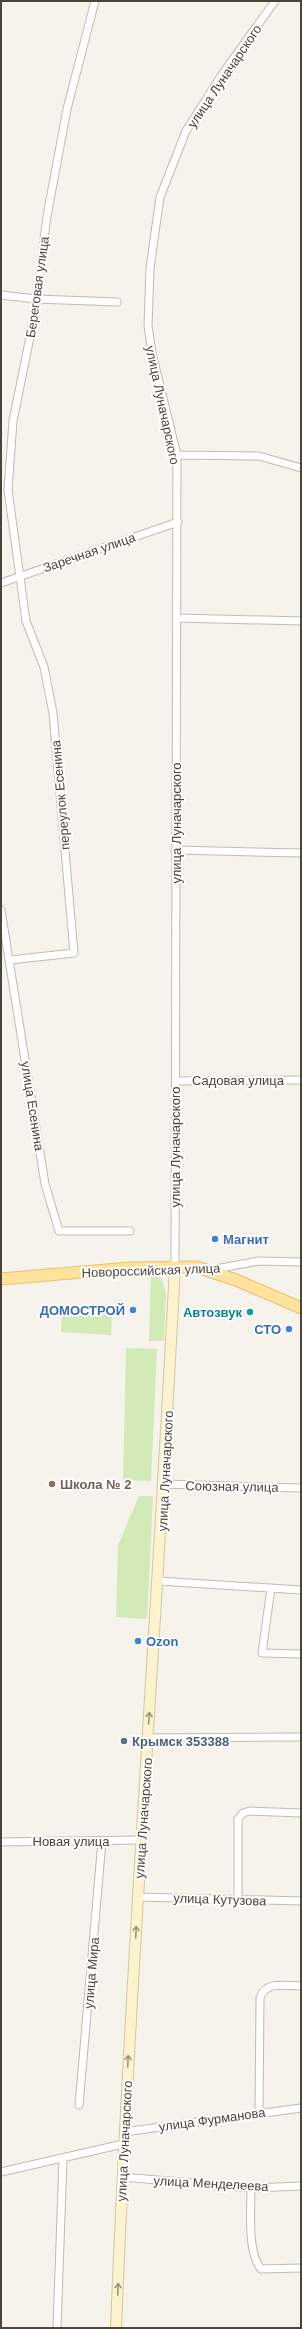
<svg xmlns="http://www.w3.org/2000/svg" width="302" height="2329" font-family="Helvetica,sans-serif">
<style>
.green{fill:#d2eab5}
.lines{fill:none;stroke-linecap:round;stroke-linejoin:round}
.minor-casing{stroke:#c2bbae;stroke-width:9}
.secondary-casing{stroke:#d6c79b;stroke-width:12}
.primary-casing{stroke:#e6c16a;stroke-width:13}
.minor{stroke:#fff;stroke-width:7}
.secondary{stroke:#fff3cd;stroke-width:10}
.primary{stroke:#ffe39c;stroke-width:11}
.oneway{stroke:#9c937c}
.shop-dot{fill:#3f7fe0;stroke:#fff;stroke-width:1.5}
.culture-dot{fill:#0f9aa8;stroke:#fff;stroke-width:1.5}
.education-dot{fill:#8d6e63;stroke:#fff;stroke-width:1.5}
.service-dot{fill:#5c6f8a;stroke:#fff;stroke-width:1.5}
.labels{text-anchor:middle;stroke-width:4;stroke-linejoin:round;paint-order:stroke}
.street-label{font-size:13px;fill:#4b4439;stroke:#fff}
.shop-label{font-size:13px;font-weight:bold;fill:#366cbe;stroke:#fff;text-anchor:start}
.culture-label{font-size:13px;font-weight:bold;fill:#0d838f;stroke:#fff;text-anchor:end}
.education-label{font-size:13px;font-weight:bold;fill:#785e54;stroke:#fff;text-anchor:start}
.service-label{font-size:13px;font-weight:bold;fill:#4e5e75;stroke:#fff;text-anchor:start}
</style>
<rect width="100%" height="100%" fill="#f6f3ec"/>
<path class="green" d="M 151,1273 L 161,1278 L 166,1292 L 164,1341 L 149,1341 Z
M 62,1311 L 112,1313 L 111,1335 L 61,1332 Z
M 126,1348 L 157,1349 L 151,1481 L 123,1480 Z
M 139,1496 L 153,1496 L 147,1619 L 116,1617 L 118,1545 Z"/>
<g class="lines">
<g class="minor-casing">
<path id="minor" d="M 1,295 L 36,299 L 117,302
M 177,455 L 259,456 L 301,468
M 1,583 L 178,522
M 177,618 L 301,621
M 175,850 L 301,853
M 1,910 L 45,1184 L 59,1231 L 130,1231
M 10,960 L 74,953 L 53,713 L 44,667 L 26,621 L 8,490 L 13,421 L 35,312 L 47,216 L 67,109 L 95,1
M 176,1081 L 301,1080
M 175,1266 L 177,455 L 152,353 L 148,326 L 150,268 L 160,197 L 186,131 L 223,73 L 275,1
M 210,1270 L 259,1261 L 301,1262
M 164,1484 L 301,1488
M 159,1581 L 301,1590
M 271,1588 L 262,1653 L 301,1654
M 148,1738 L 301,1737
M 1,1842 L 141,1840
M 138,1897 L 301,1901
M 238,1900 L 238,1819 L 243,1813 L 250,1811 L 301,1813
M 79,2105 L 102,1841
M 259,2112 L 260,1998 C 266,1980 285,1986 301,1986
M 124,2132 L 301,2108
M 1,2172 L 123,2144
M 122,2177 L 251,2188 L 301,2186
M 251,2188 C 251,2209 247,2253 261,2269 L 301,2268
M 57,2328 L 63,2159"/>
</g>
<g class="secondary-casing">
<path id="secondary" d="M 116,2328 C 130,1974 157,1620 175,1266"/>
</g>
<g class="primary-casing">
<path id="primary" d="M 1,1279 L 130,1268 L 197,1267 L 236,1280 L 301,1308"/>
</g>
<use href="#minor" class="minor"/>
<use href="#secondary" class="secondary"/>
<use href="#primary" class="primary"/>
</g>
<defs><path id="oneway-shaft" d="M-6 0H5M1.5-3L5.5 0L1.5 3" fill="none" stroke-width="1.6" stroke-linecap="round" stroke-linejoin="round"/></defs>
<g class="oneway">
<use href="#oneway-shaft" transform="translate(149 1718) rotate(-86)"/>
<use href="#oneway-shaft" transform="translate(136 1932) rotate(-87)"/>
<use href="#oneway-shaft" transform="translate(128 2061) rotate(-87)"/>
<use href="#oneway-shaft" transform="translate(118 2289) rotate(-88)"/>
</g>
<g class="shop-dot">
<circle cx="215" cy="1239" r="4"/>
<circle cx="133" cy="1310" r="4"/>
<circle cx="289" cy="1329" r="4"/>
<circle cx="138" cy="1641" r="4"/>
</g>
<circle class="culture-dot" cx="250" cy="1312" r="4"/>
<circle class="education-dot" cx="52" cy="1484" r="4"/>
<circle class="service-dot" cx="124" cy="1741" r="4"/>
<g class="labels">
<g class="street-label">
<text transform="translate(224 76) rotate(-56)" y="5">улица Луначарского</text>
<text transform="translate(37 287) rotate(-82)" y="5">Береговая улица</text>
<text transform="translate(163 405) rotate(78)" y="5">улица Луначарского</text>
<text transform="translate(89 552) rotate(-19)" y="5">Заречная улица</text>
<text transform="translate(60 795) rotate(-95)" y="5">переулок Есенина</text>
<text transform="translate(176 823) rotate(-90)" y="5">улица Луначарского</text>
<text x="238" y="1085">Садовая улица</text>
<text transform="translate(33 1106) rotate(81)" y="5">улица Есенина</text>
<text transform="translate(175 1147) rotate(-90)" y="5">улица Луначарского</text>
<text transform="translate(151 1270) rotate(-2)" y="5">Новороссийская улица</text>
<text transform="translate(165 1471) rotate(-87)" y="5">улица Луначарского</text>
<text transform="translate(232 1486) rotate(1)" y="5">Союзная улица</text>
<text transform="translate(143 1818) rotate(-86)" y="5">улица Луначарского</text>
<text x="71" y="1846">Новая улица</text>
<text transform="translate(220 1899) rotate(2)" y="5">улица Кутузова</text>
<text transform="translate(91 1973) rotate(-85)" y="5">улица Мира</text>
<text transform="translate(212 2119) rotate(-8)" y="5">улица Фурманова</text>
<text transform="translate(124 2141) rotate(-87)" y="5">улица Луначарского</text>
<text transform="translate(211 2183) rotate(3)" y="5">улица Менделеева</text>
</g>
<g class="shop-label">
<text x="223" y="1244">Магнит</text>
<text x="125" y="1315" text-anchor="end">ДОМОСТРОЙ</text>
<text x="281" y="1334" text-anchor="end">СТО</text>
<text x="146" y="1646">Ozon</text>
</g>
<g class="culture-label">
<text x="242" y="1317">Автозвук</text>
</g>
<g class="education-label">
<text x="60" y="1489">Школа № 2</text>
</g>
<g class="service-label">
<text x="132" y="1746">Крымск 353388</text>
</g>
</g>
<rect width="302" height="2329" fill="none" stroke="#4b4439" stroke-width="4"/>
</svg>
